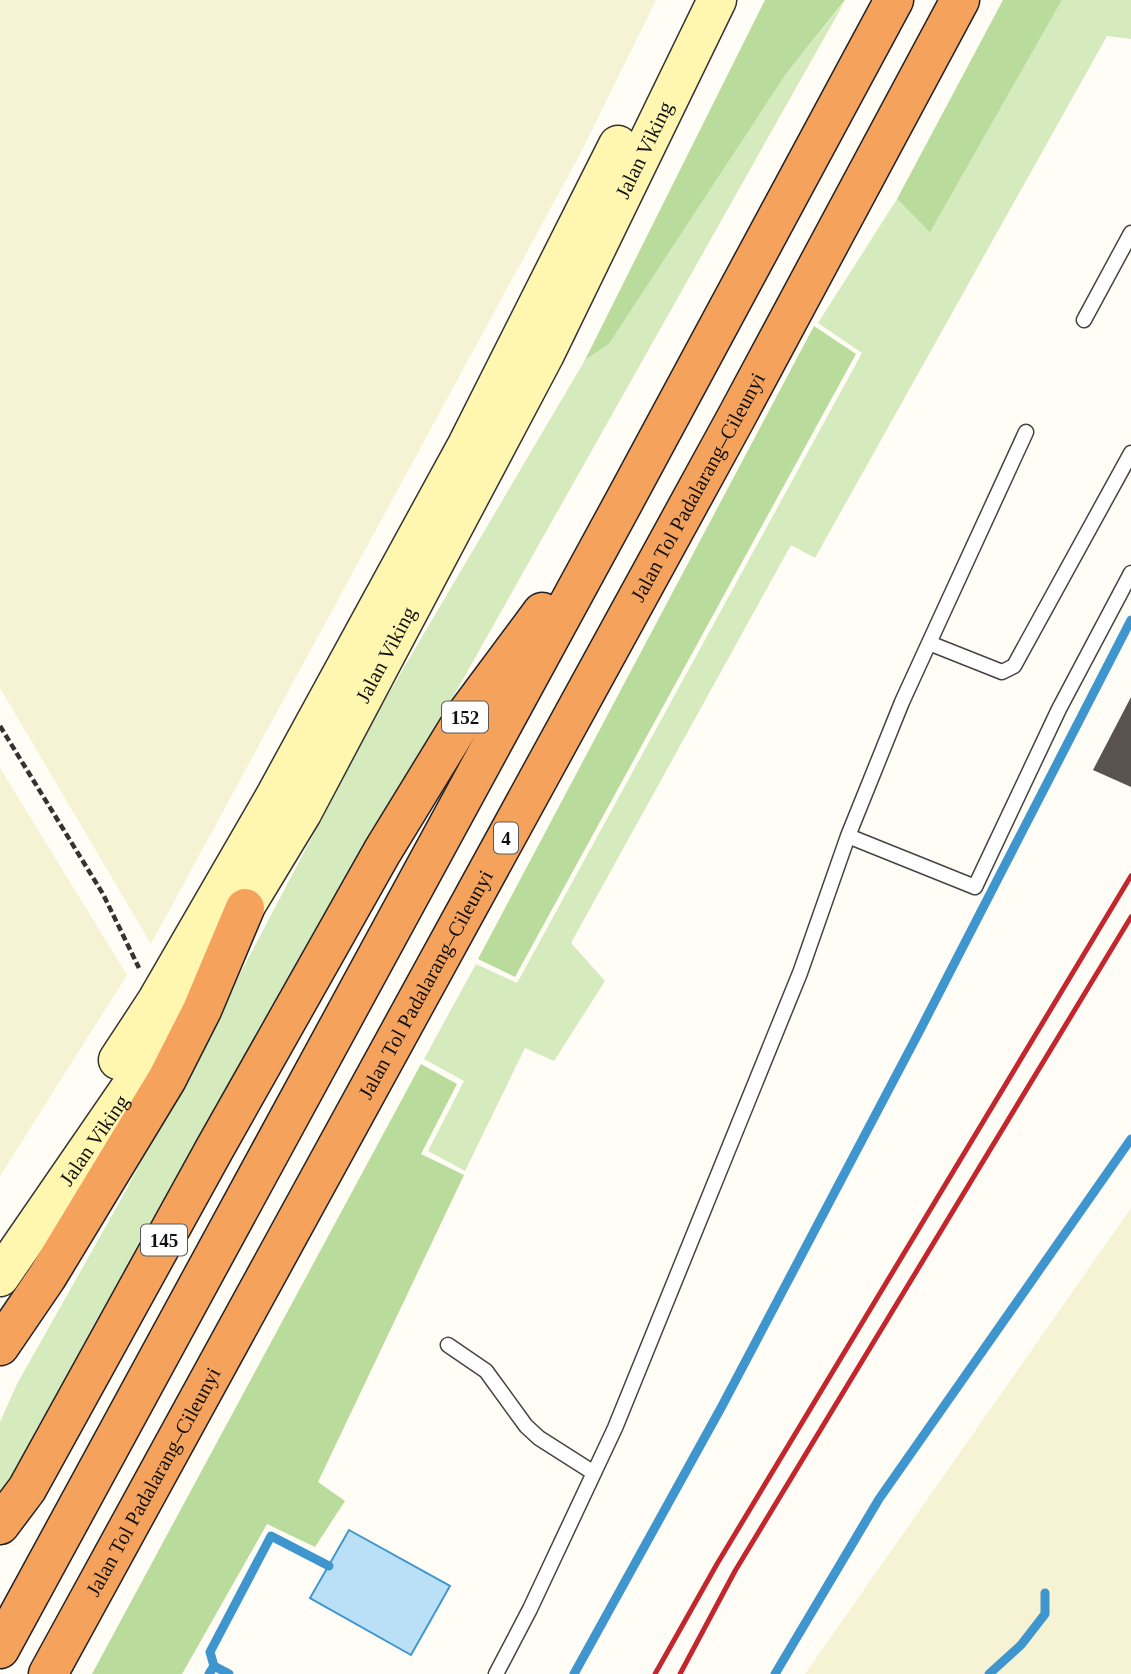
<svg xmlns="http://www.w3.org/2000/svg" width="1131" height="1674" font-family="'Times New Roman',serif">
<style>
.farmland{fill:#f6f3d4}
.green{fill:#d5ebbd}
.forest{fill:#b9dc9c}
.water{fill:#b9e0f7;stroke:#3f96cf;stroke-width:2}
.lines{fill:none;stroke-linecap:round;stroke-linejoin:round}
.stream{stroke:#3f96cf;stroke-width:9}
.building{fill:#5a524d}
.lane-casing{stroke:#444;stroke-width:17}
.secondary-casing{stroke:#333;stroke-width:41}
.highway-casing{stroke:#222;stroke-width:41}
.path{stroke:#333;stroke-width:4.5;stroke-dasharray:7 3.5;stroke-linecap:butt}
.lane{stroke:#fff;stroke-width:14}
.secondary{stroke:#fff6b0;stroke-width:38}
.highway{stroke:#f5a25d;stroke-width:38}
.rail{stroke:#c4262e;stroke-width:5}
.labels{text-anchor:middle;stroke-width:7;stroke-linejoin:round;paint-order:stroke}
.shield{fill:#fff;stroke:#585858;stroke-width:2}
.shield-label{font-size:19px;font-weight:bold;fill:#111}
.street-label{font-size:21px;fill:#111;stroke:#fff}
</style>
<rect width="100%" height="100%" fill="#fffdf5"/>
<path class="farmland" d="M 0,0 L 656,0 L 579,156 L 151,944 L 0,688 Z
M 0,768 L 127,975 L 0,1176 Z
M 1131,1208 L 1131,1674 L 805,1674 Z"/>
<path class="green" d="M 1062,0 L 1131,0 L 1131,39 L 1107,36 L 815,558 L 791,545 L 571,943 L 605,981 L 554,1061 L 525,1048 L 465,1171 L 428,1151 L 464,1081 L 424,1059 L 476,964 L 517,983 L 862,353 L 818,323 L 897,199 L 930,231 Z
M 845,1 L 0,1501 L 0,1422 L 17,1384 L 124,1194 L 379,710 L 585,360 L 609,344 L 786,74 Z"/>
<path class="forest" d="M 765,0 L 845,0 L 786,74 L 609,344 L 585,360 Z
M 1003,0 L 1062,0 L 930,232 L 897,199 Z
M 814,326 L 856,354 L 515,977 L 478,959 Z
M 421,1064 L 457,1084 L 421,1154 L 464,1175 L 318,1482 L 345,1501 L 315,1547 L 267,1524 L 182,1674 L 92,1674 Z"/>
<path class="water" d="M 349,1530 L 450,1586 L 411,1655 L 310,1598 Z"/>
<g class="lines">
<path class="stream" d="M 214,1666 L 210,1652 L 271,1536 L 329,1566
M 209,1674 L 214,1666 L 229,1674
M 574,1674 L 722,1406 L 918,1034 L 1131,620
M 775,1674 L 879,1499 L 1131,1139
M 989,1674 L 1021,1645 L 1045,1614 L 1045,1593"/>
</g>
<path class="building" d="M 1131,697 L 1131,787 L 1093,770 Z"/>
<g class="lines">
<g class="lane-casing">
<path id="lane" d="M 1084,320 L 1131,233
M 1026,432 L 929,643 L 1002,672 L 1014,666 L 1131,453
M 848,836 L 975,887 L 1059,709 L 1131,573
M 448,1345 L 486,1371 L 526,1426 L 539,1438 L 594,1473
M 496,1674 L 530,1609 L 615,1428 L 800,973 L 848,836 L 902,702 L 929,643"/>
</g>
<g class="secondary-casing">
<g id="secondary">
<path d="M 118,1060 L 156,1002 L 274,798 L 467,445 L 618,145"/>
<path id="s1" d="M 0,1277 L 174,1024 L 302,813 L 545,354 L 717,0"/>
</g>
</g>
<g class="highway-casing">
<g id="highway">
<path d="M 0,1346 L 47,1277 L 167,1079 L 202,1010 L 245,908"/>
<path d="M 0,1525 L 27,1489 L 215,1148 L 382,852 L 467,713 L 542,612"/>
<path d="M 0,1649 L 627,496 L 894,0"/>
<path id="s2" d="M 48,1674 L 737,416 L 960,0"/>
</g>
</g>
<path class="path" d="M 0,726 L 103,894 L 139,968"/>
<use href="#lane" class="lane"/>
<use href="#secondary" class="secondary"/>
<use href="#highway" class="highway"/>
<path class="rail" d="M 655,1674 L 717,1564 L 1131,876
M 680,1674 L 735,1571 L 1131,917"/>
</g>
<g class="labels">
<g class="shield">
<rect x="442" y="701.5" width="46" height="31" rx="5"/>
<rect x="494" y="822.5" width="24" height="31" rx="5"/>
<rect x="141" y="1224.5" width="46" height="31" rx="5"/>
</g>
<g class="shield-label">
<text x="465" y="724">152</text>
<text x="506" y="845">4</text>
<text x="164" y="1247">145</text>
</g>
<g class="street-label">
<text dy="7" stroke="none"><textPath href="#s1" startOffset="1300">Jalan Viking</textPath></text>
<text dy="7" stroke="none"><textPath href="#s2" startOffset="1353">Jalan Tol Padalarang–Cileunyi</textPath></text>
<text dy="7" stroke="none"><textPath href="#s1" startOffset="733">Jalan Viking</textPath></text>
<text dy="7" stroke="none"><textPath href="#s2" startOffset="786">Jalan Tol Padalarang–Cileunyi</textPath></text>
<text dy="7" stroke="none"><textPath href="#s1" startOffset="166">Jalan Viking</textPath></text>
<text dy="7" stroke="none"><textPath href="#s2" startOffset="219">Jalan Tol Padalarang–Cileunyi</textPath></text>
</g>
</g>
</svg>
